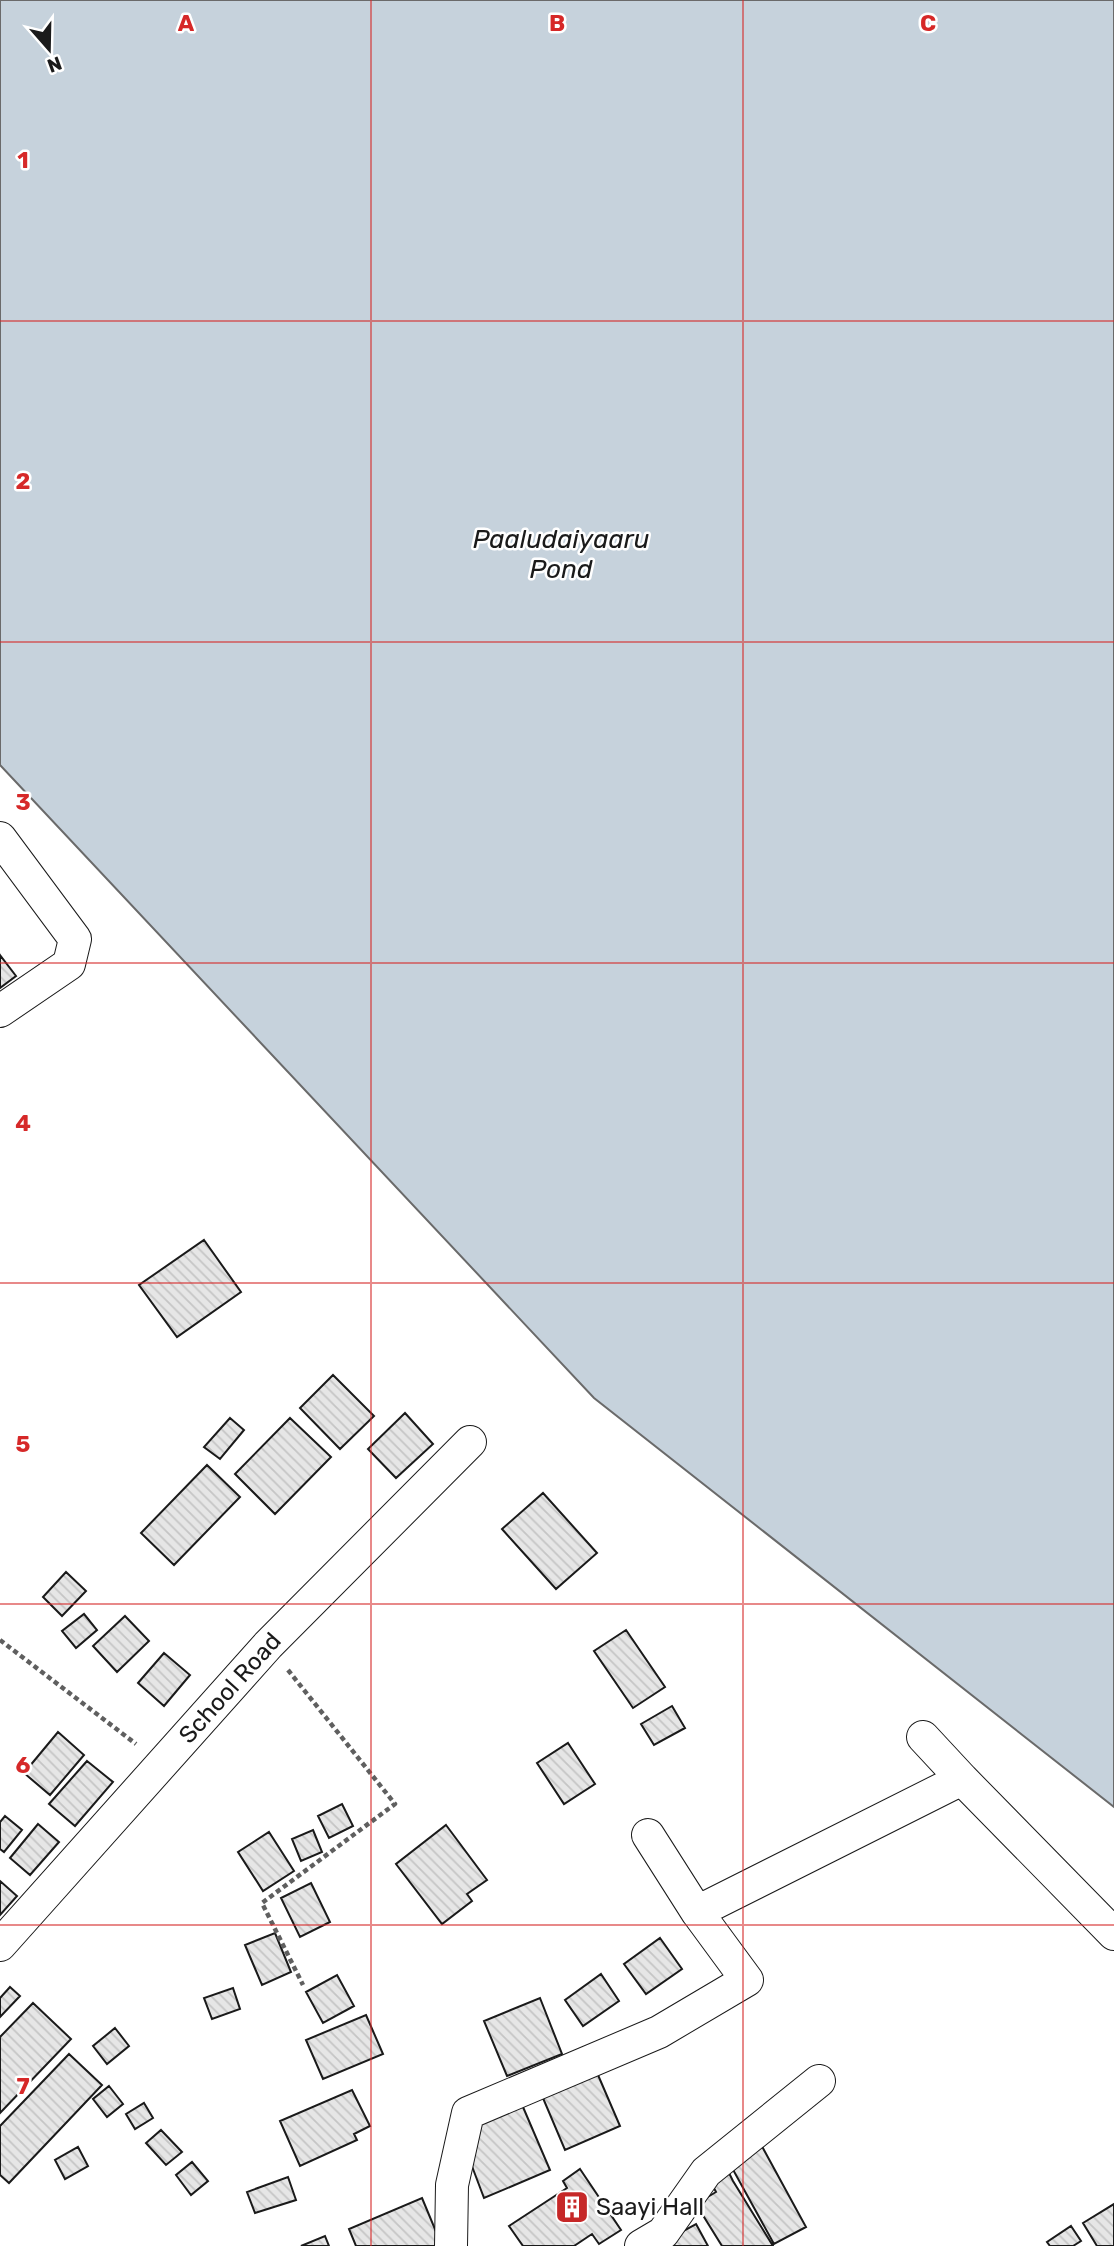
<svg xmlns="http://www.w3.org/2000/svg" width="1114" height="2246" font-family="Rubik,sans-serif">
<style>
.water{fill:#c6d2dc;stroke:#6a6a6a;stroke-width:2}
.building{fill:url(#building-back-hatch);stroke:#1a1a1a;stroke-width:2}
.lines{fill:none;stroke-linecap:round;stroke-linejoin:round}
.street-casing{stroke:#1a1a1a;stroke-width:34}
.path{stroke:#5f5f5f;stroke-width:4.5;stroke-dasharray:5 3.5;stroke-linecap:butt}
.street{stroke:#fff;stroke-width:32}
.grid{fill:none;stroke:#d62828;stroke-width:2;stroke-opacity:0.55}
.labels{text-anchor:middle;stroke-width:5;stroke-linejoin:round;paint-order:stroke}
.street-label{font-size:24px;fill:#1a1a1a;stroke:#fff}
.poi-label{font-size:24px;fill:#1a1a1a;stroke:#fff;text-anchor:start}
.water-label{font-size:26px;font-style:italic;fill:#1a1a1a;stroke:#fff}
.grid-label{font-size:23px;text-anchor:middle;font-weight:bold;fill:#d62828;stroke:#fff;stroke-width:5;stroke-linejoin:round;paint-order:stroke}
</style>
<defs>
<pattern id="building-back-hatch" width="6" height="6" patternUnits="userSpaceOnUse" patternTransform="scale(1.75)"><rect width="6" height="6" fill="#e6e6e6"/><path d="M-1 5l2 2M0 0l6 6M5-1l2 2" fill="none" stroke="#c5c5c5"/></pattern>
</defs>
<rect width="100%" height="100%" fill="#fff"/>
<path class="water" d="M 0,0 L 1114,0 L 1114,1807 L 594,1398 L 0,765 Z"/>
<path class="building" d="M 0,955 L 16,976 L 0,988 Z
M 204,1240 L 241,1292 L 177,1337 L 139,1285 Z
M 333,1375 L 374,1416 L 340,1449 L 300,1408 Z
M 405,1413 L 433,1444 L 396,1478 L 368,1449 Z
M 230,1418 L 244,1430 L 220,1459 L 204,1447 Z
M 290,1418 L 331,1457 L 275,1514 L 235,1474 Z
M 207,1465 L 240,1497 L 174,1565 L 141,1533 Z
M 543,1493 L 597,1553 L 556,1589 L 502,1529 Z
M 66,1572 L 86,1591 L 62,1616 L 43,1597 Z
M 84,1614 L 97,1630 L 76,1648 L 62,1631 Z
M 125,1616 L 149,1641 L 117,1672 L 93,1646 Z
M 626,1630 L 665,1687 L 633,1708 L 594,1651 Z
M 164,1653 L 190,1675 L 164,1706 L 138,1683 Z
M 672,1706 L 685,1728 L 654,1745 L 641,1724 Z
M 58,1732 L 84,1755 L 50,1795 L 24,1773 Z
M 568,1743 L 595,1784 L 564,1804 L 537,1763 Z
M 87,1761 L 113,1782 L 75,1826 L 49,1804 Z
M 342,1804 L 353,1826 L 329,1838 L 318,1816 Z
M 5,1816 L 22,1830 L 4,1852 L 0,1849 L 0,1822 Z
M 38,1824 L 59,1842 L 30,1875 L 10,1858 Z
M 446,1825 L 487,1880 L 467,1894 L 472,1901 L 442,1924 L 396,1864 Z
M 313,1830 L 322,1852 L 301,1861 L 292,1839 Z
M 269,1832 L 294,1871 L 263,1891 L 238,1852 Z
M 0,1881 L 17,1896 L 0,1915 Z
M 311,1883 L 330,1922 L 300,1937 L 281,1898 Z
M 275,1933 L 291,1972 L 262,1985 L 245,1945 Z
M 660,1938 L 682,1969 L 646,1994 L 624,1964 Z
M 601,1974 L 619,2001 L 583,2026 L 565,2000 Z
M 337,1975 L 354,2006 L 323,2023 L 306,1992 Z
M 10,1987 L 20,1996 L 0,2017 L 0,1998 Z
M 233,1988 L 240,2009 L 212,2019 L 204,1998 Z
M 540,1998 L 562,2054 L 507,2076 L 484,2021 Z
M 33,2003 L 71,2039 L 0,2113 L 0,2037 Z
M 366,2015 L 383,2054 L 323,2079 L 306,2040 Z
M 115,2028 L 129,2046 L 107,2064 L 93,2046 Z
M 69,2054 L 102,2085 L 9,2183 L 0,2175 L 0,2126 Z
M 595,2068 L 620,2126 L 565,2150 L 540,2091 Z
M 109,2086 L 123,2104 L 107,2117 L 93,2099 Z
M 352,2090 L 370,2126 L 354,2134 L 357,2140 L 300,2166 L 280,2121 Z
M 520,2100 L 550,2170 L 484,2198 L 470,2161 L 479,2121 Z
M 144,2103 L 153,2118 L 135,2129 L 126,2114 Z
M 161,2130 L 182,2152 L 166,2165 L 146,2143 Z
M 758,2139 L 806,2227 L 774,2244 L 726,2157 Z
M 78,2147 L 88,2166 L 65,2179 L 55,2160 Z
M 192,2162 L 208,2181 L 191,2195 L 176,2175 Z
M 580,2169 L 621,2230 L 599,2244 L 592,2234 L 574,2246 L 523,2246 L 509,2226 L 567,2188 L 563,2181 Z
M 727,2169 L 733,2181 L 773,2246 L 722,2246 L 696,2204 L 716,2192 L 709,2179 Z
M 288,2177 L 296,2200 L 255,2213 L 247,2192 Z
M 422,2198 L 442,2246 L 356,2246 L 349,2229 Z
M 1114,2204 L 1114,2246 L 1097,2246 L 1083,2223 Z
M 696,2224 L 708,2246 L 656,2246 Z
M 1071,2226 L 1081,2241 L 1073,2246 L 1050,2246 L 1047,2242 Z
M 325,2236 L 329,2246 L 301,2246 Z"/>
<g class="lines">
<g class="street-casing">
<path id="street" d="M 0,838 L 75,939 L 69,964 L 0,1011
M 962,1779 L 1114,1934
M 697,1912 L 962,1779 L 923,1737
M 0,1945 L 268,1645 L 470,1442
M 451,2246 L 452,2185 L 468,2113 L 659,2032 L 747,1980 L 697,1912 L 648,1835
M 641,2246 L 663,2233 L 706,2172 L 819,2081"/>
</g>
<path class="path" d="M 0,1640 L 136,1744
M 288,1670 L 395,1804 L 262,1903 L 303,1985"/>
<use href="#street" class="street"/>
</g>
<path class="grid" d="M 371,0 L 371,2246M 743,0 L 743,2246M 0,321 L 1114,321M 0,642 L 1114,642M 0,963 L 1114,963M 0,1283 L 1114,1283M 0,1604 L 1114,1604M 0,1925 L 1114,1925"/>
<defs>
<g id="building-square" transform="scale(1.75)"><rect x="-9" y="-9" width="18" height="18" rx="4" fill="#c62828" stroke="#fff"/><path d="M-4-6H4V6H1V3H-1V6H-4ZM-2.5-4.3h1.7v1.8h-1.7ZM.8-4.3h1.7v1.8H.8ZM-2.5-1h1.7V.8h-1.7ZM.8-1h1.7V.8H.8Z" fill="#fff"/></g>
</defs>
<g fill-rule="evenodd">
<use href="#building-square" x="572" y="2207"/>
</g>
<g class="labels">
<g class="street-label">
<text transform="translate(230 1688) rotate(-48)" y="8">School Road</text>
</g>
<g class="poi-label">
<text x="596" y="2215">Saayi Hall</text>
</g>
<g class="water-label">
<text x="561" y="548">Paaludaiyaaru<tspan x="561" dy="30">Pond</tspan></text>
</g>
</g>
<g class="grid-label">
<text x="186" y="31">A</text>
<text x="557" y="31">B</text>
<text x="928" y="31">C</text>
<text x="23" y="168">1</text>
<text x="23" y="489">2</text>
<text x="23" y="810">3</text>
<text x="23" y="1131">4</text>
<text x="23" y="1452">5</text>
<text x="23" y="1773">6</text>
<text x="23" y="2094">7</text>
</g>
<g transform="translate(49 49) rotate(160)" stroke="#ffffff" stroke-width="5" paint-order="stroke">
<path d="M0-5L12 26L0 18L-12 26Z" fill="#1a1a1a"/>
<text y="-10" font-size="19" font-weight="bold" text-anchor="middle" fill="#1a1a1a">N</text>
</g>
</svg>
